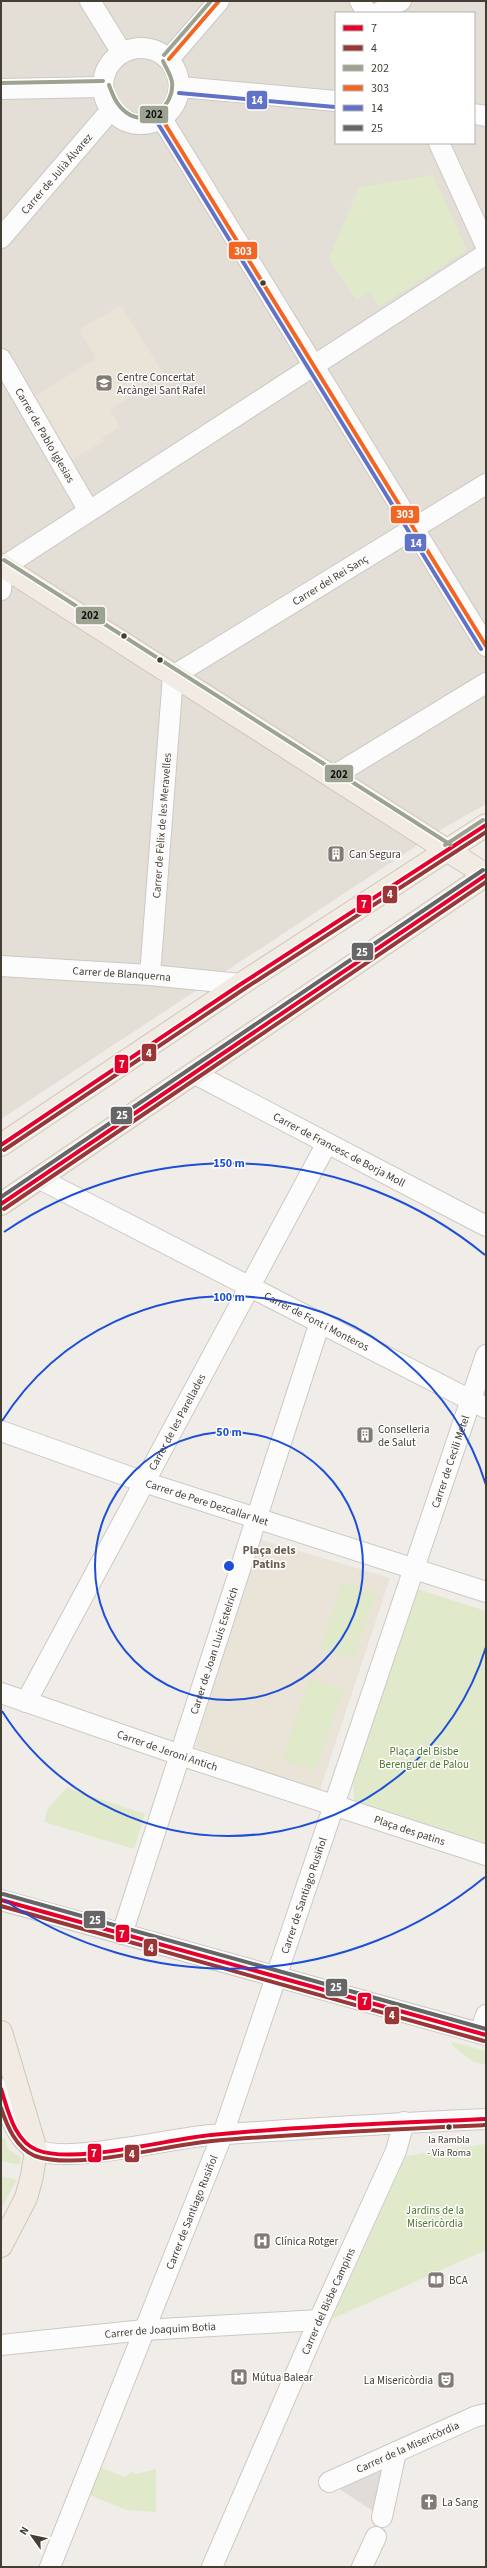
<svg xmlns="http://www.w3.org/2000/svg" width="487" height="2568" font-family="'Source Sans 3',sans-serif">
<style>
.residential{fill:#e3ded6;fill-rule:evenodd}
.education{fill:#eae3d8}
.green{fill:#e0e9c9}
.parking{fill:#dfdcd9}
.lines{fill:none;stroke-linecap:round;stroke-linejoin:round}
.minor-casing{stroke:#ccc9c5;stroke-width:22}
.major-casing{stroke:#d1c7b7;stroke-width:24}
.minor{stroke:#fdfcfc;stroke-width:20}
.major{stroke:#f1ebe3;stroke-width:22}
.bus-1-casing{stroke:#fff;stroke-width:7}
.bus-2-casing{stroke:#fff;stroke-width:7}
.bus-3-casing{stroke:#fff;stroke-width:7}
.bus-4-casing{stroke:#fff;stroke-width:7}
.bus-5-casing{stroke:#fff;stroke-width:7}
.bus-6-casing{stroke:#fff;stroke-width:7}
.bus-1{stroke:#e4002b;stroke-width:4}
.bus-2{stroke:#993636;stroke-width:4}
.bus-3{stroke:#9da391;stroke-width:4}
.bus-4{stroke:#f26522;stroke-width:4}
.bus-5{stroke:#6173c7;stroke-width:4}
.bus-6{stroke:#666;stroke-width:4}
.ring{fill:none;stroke:#1d4ed8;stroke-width:2}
.bus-dot{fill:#453e35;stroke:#fff;stroke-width:1.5}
.labels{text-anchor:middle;stroke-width:3;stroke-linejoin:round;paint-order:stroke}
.bus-label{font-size:10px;fill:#453e35;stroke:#fff}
.street-label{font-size:11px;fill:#453e35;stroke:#fff}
.poi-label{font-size:11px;fill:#453e35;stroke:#fff;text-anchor:start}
.park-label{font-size:11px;fill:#4d752a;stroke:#fff}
.neighbourhood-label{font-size:12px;font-weight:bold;fill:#685b4d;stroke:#fff}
.centre{fill:#1d4ed8;stroke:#fff;stroke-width:2}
.ring-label{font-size:12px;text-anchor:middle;font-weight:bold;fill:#1d4ed8;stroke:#fff;stroke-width:3;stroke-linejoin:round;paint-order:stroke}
.line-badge{stroke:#fff;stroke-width:1.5}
.badge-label{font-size:11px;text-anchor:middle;font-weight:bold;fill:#fff}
.pale-badge-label{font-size:11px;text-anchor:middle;font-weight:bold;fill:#111}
</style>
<rect width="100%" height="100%" fill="#f0ede9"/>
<path class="residential" d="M 1,1 L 486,1 L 486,804 L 442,829 L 1,1119 ZM 336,13 L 474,13 L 474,143 L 336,143 Z"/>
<path class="education" d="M 121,305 L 164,375 L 110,410 L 120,427 L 102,438 L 104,441 L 71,461 L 34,397 L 96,358 L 79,330 Z
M 259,1539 L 390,1578 L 319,1793 L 195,1747 Z"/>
<path class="green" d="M 433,175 L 467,250 L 379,307 L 370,292 L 356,300 L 329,258 L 359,187 Z
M 343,1581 L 376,1592 L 354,1659 L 321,1649 Z
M 417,1589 L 486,1611 L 486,1845 L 354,1800 L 353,1778 Z
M 309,1678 L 343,1689 L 315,1771 L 282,1760 Z
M 67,1788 L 145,1814 L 134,1849 L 44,1822 L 48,1808 Z
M 452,2042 L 486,2051 L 486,2065 L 472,2061 L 452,2045 Z
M 5,2138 L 8,2149 L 21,2157 L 20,2165 L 2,2161 L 2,2139 Z
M 486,2144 L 486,2250 L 332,2319 L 406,2156 Z
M 1,2177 L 17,2179 L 3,2206 L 1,2204 Z
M 100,2467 L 125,2477 L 131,2472 L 136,2474 L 156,2469 L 156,2512 L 127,2510 L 89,2495 Z"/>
<path class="parking" d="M 396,2452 L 382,2517 L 329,2482 Z"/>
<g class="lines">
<g class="minor-casing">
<g id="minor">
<path d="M 90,1 L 122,53"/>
<path d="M 360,1 L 367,13"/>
<path d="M 378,13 L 401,1"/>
<circle cx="141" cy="86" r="38"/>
<path d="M 169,59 L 219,1"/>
<path d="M 180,87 L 336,101"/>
<path d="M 1,89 L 103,87"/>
<path d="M 474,114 L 486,116"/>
<path d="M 162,119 L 486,646"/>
<path d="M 439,143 L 486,246"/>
<path id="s1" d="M 1,238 L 111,110"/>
<path id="s2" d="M 1,359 L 89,511"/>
<path d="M 1,590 L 3,567 L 486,254"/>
<path d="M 332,777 L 486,683"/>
<path id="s3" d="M 1,966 L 150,975 L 241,984"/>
<path id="s4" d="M 150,975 L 173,676 L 486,484"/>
<path id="s5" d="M 193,1073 L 486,1226"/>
<path id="s6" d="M 40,1179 L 486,1408"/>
<path id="s7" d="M 1,1431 L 144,1482 L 486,1592"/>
<path id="s8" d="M 1,1693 L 180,1755 L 486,1855"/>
<path id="s9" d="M 26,1702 L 327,1143"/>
<path d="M 1,1900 L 486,2035"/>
<path id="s10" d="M 122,1934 L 320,1322"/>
<path d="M 480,2033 L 486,2015"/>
<path d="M 1,2089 C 8,2109 15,2141 37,2150 C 69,2164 171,2138 211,2135 C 302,2129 394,2123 486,2119"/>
<path id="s11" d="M 1,2345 L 144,2330 L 319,2320"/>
<path id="s12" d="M 329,2482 L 474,2417 L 486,2414"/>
<path d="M 382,2517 L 396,2452"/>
<path id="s13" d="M 50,2567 L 225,2128 L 486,1355"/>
<path id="s14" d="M 212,2567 L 319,2320 L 396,2151 L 404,2122"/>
<path d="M 362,2567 L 376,2537"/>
</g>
</g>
<g class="major-casing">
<path id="major" d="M 1,565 L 486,875 L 1,1204
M 1,1145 L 241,984 L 486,825
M 1,2032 L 36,2150 L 32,2176 L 26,2198 L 1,2246"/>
</g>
<use href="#minor" class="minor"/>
<use href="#major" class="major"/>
<g class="bus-1-casing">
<path id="bus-1" d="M 1,1145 L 241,984 L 486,825
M 1,1204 L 486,875
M 1,1900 L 486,2035
M 1,2089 C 8,2110 14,2141 37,2150 C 74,2165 168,2139 211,2135 C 302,2126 394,2123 486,2119"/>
</g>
<g class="bus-2-casing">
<path id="bus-2" d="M 4,1150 L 244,989 L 486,832
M 4,1209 L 486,882
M 1,1906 L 484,2041
M 1,2108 C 7,2126 16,2148 35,2156 C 77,2171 165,2145 212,2141 C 303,2133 395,2129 486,2125"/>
</g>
<g class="bus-3-casing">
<path id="bus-3" d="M 164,55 L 211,1
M 1,83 L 103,81
M 109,85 C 113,96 117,106 127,113 C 148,128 175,105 172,82 C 171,75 166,68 163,61
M 4,560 L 451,845
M 445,845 L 483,820"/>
</g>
<g class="bus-4-casing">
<path id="bus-4" d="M 169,59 L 219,1
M 162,119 L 486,646"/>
</g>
<g class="bus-5-casing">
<path id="bus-5" d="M 179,93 L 335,107
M 157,122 L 481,649"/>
</g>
<g class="bus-6-casing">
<path id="bus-6" d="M 1,1197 L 483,870
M 3,1894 L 486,2029"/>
</g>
<use href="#bus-1" class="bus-1"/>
<use href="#bus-2" class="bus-2"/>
<use href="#bus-3" class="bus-3"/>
<use href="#bus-4" class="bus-4"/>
<use href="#bus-5" class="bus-5"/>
<use href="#bus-6" class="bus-6"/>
</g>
<g class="ring">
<circle cx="229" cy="1566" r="134"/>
<path d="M486 1647A269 269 0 0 1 2 1711M2 1421A269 269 0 0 1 486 1485"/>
<path d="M485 1877A403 403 0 0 1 4 1900M4 1232A403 403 0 0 1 485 1255"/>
</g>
<defs>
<g id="school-square" transform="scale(0.9)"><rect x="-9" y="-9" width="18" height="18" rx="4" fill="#817b74" stroke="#fff"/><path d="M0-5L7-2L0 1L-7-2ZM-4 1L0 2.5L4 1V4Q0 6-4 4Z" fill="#fff"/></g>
<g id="building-square" transform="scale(0.9)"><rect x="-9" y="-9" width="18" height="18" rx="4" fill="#817b74" stroke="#fff"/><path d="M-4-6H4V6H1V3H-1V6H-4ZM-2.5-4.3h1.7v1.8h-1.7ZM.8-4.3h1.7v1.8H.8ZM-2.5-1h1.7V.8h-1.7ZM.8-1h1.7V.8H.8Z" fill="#fff"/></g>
<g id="hospital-square" transform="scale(0.9)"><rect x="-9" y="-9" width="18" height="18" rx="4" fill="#817b74" stroke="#fff"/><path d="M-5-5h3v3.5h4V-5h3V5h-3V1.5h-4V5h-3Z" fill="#fff"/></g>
<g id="library-square" transform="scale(0.9)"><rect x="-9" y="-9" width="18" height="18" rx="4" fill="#817b74" stroke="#fff"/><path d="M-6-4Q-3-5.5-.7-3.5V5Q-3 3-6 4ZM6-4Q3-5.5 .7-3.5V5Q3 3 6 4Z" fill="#fff"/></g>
<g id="theatre-square" transform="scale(0.9)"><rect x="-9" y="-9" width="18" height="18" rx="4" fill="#817b74" stroke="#fff"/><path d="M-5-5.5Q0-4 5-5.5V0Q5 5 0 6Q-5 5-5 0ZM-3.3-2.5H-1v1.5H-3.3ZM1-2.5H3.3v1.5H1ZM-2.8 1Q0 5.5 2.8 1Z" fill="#fff"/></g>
<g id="church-square" transform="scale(0.9)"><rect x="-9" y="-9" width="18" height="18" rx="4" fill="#817b74" stroke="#fff"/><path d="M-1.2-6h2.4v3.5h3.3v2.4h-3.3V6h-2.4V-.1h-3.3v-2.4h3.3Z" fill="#fff"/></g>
</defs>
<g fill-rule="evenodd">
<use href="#school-square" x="104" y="383"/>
<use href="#building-square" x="336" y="854"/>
<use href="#building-square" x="365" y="1435"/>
<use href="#hospital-square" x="262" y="2241"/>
<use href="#library-square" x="436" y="2280"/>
<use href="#hospital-square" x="239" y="2377"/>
<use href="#theatre-square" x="446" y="2380"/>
<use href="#church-square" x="429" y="2502"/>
</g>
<g class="bus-dot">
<circle cx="263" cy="283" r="3.5"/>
<circle cx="124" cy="636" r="3.5"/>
<circle cx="160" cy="660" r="3.5"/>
<circle cx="449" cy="2127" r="3.5"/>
</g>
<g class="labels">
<g class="bus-label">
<text x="449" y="2143">la Rambla<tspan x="449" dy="13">- Via Roma</tspan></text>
</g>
<g class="street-label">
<text dy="4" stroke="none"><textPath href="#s1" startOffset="85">Carrer de Julià Álvarez</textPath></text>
<text dy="4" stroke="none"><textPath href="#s2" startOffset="88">Carrer de Pablo Iglesias</textPath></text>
<text dy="4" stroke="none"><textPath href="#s4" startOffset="484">Carrer del Rei Sanç</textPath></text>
<text dy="4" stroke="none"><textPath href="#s4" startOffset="150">Carrer de Fèlix de les Meravelles</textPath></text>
<text dy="4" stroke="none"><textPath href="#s3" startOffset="121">Carrer de Blanquerna</textPath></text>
<text dy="4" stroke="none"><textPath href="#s5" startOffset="165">Carrer de Francesc de Borja Moll</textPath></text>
<text dy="4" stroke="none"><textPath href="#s6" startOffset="311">Carrer de Font i Monteros</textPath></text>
<text dy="4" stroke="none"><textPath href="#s9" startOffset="318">Carrer de les Parellades</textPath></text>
<text dy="4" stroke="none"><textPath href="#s13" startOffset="1176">Carrer de Cecili Metel</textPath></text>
<text dy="4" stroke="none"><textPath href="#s7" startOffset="218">Carrer de Pere Dezcallar Net</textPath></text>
<text dy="4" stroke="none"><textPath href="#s10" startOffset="298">Carrer de Joan Lluís Estelrich</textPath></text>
<text dy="4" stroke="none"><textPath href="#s8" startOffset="176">Carrer de Jeroni Antich</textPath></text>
<text dy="4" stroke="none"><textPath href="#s8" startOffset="431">Plaça des patins</textPath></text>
<text dy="4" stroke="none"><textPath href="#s13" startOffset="718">Carrer de Santiago Rusiñol</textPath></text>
<text dy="4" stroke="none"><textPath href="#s13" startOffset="382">Carrer de Santiago Rusiñol</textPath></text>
<text dy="4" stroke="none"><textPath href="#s14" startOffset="290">Carrer del Bisbe Campins</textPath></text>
<text dy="4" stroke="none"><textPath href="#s11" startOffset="160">Carrer de Joaquim Botia</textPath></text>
<text dy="4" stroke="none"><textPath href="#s12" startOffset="86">Carrer de la Misericòrdia</textPath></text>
</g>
<g class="poi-label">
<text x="117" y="381">Centre Concertat<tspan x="117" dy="13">Arcàngel Sant Rafel</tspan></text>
<text x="349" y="858">Can Segura</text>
<text x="378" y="1433">Conselleria<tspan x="378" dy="13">de Salut</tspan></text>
<text x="275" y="2245">Clínica Rotger</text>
<text x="449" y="2284">BCA</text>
<text x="252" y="2381">Mútua Balear</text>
<text x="433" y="2384" text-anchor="end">La Misericòrdia</text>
<text x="442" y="2506">La Sang</text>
</g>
<g class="park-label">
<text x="424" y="1755">Plaça del Bisbe<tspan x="424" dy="13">Berenguer de Palou</tspan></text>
<text x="435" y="2214">Jardins de la<tspan x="435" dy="13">Misericòrdia</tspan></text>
</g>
<g class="neighbourhood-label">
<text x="269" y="1554">Plaça dels<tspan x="269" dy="14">Patins</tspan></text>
</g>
</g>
<circle cx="229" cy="1566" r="6" class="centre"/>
<g class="ring-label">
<text x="229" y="1167">150 m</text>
<text x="229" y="1301">100 m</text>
<text x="229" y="1436">50 m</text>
</g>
<g class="line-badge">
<rect x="246" y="90" width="22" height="20" rx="4" fill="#6173c7"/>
<rect x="139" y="105" width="30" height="19" rx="4" fill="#9da391"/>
<rect x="228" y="241" width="30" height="19" rx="4" fill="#f26522"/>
<rect x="390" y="505" width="30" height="19" rx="4" fill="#f26522"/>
<rect x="404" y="533" width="23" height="19" rx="4" fill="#6173c7"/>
<rect x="75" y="606" width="31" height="19" rx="4" fill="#9da391"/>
<rect x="324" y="764" width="30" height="19" rx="4" fill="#9da391"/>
<rect x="382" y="885" width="16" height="19" rx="4" fill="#993636"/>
<rect x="356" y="894" width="16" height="20" rx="4" fill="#e4002b"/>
<rect x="351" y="942" width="23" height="19" rx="4" fill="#666"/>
<rect x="141" y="1043" width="16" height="19" rx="4" fill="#993636"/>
<rect x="114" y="1054" width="15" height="20" rx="4" fill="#e4002b"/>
<rect x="110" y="1106" width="23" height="19" rx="4" fill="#666"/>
<rect x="83" y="1910" width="23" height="19" rx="4" fill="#666"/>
<rect x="115" y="1924" width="15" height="19" rx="4" fill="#e4002b"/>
<rect x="143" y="1938" width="15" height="19" rx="4" fill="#993636"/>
<rect x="325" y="1978" width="23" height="19" rx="4" fill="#666"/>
<rect x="357" y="1992" width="15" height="19" rx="4" fill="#e4002b"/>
<rect x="384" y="2006" width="16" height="19" rx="4" fill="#993636"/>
<rect x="87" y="2143" width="15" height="20" rx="4" fill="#e4002b"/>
<rect x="124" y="2144" width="16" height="19" rx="4" fill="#993636"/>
</g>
<g class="badge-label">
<text x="257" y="104">14</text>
<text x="243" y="255">303</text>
<text x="405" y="518">303</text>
<text x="416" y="547">14</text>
<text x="390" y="898">4</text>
<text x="364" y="908">7</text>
<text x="362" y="956">25</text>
<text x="149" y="1057">4</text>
<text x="122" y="1068">7</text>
<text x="122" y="1119">25</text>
<text x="95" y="1924">25</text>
<text x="122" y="1938">7</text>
<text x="151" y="1952">4</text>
<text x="336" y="1991">25</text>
<text x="365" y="2005">7</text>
<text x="392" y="2019">4</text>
<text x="94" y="2157">7</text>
<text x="132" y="2158">4</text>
</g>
<g class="pale-badge-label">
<text x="154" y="118">202</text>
<text x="90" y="619">202</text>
<text x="339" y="778">202</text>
</g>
<rect width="487" height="2568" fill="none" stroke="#453e35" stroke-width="4"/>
<rect x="335" y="12" width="140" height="132" fill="#ffffff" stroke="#b5b2ae"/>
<rect x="343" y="25" width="20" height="6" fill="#e4002b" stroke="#b5b2ae"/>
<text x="371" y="32" font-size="12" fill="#453e35">7</text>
<rect x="343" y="45" width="20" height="6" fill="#993636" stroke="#b5b2ae"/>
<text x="371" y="52" font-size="12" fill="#453e35">4</text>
<rect x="343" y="65" width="20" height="6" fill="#9da391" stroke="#b5b2ae"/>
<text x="371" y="72" font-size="12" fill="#453e35">202</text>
<rect x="343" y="85" width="20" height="6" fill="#f26522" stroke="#b5b2ae"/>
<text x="371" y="92" font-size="12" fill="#453e35">303</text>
<rect x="343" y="105" width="20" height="6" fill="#6173c7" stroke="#b5b2ae"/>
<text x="371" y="112" font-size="12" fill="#453e35">14</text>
<rect x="343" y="125" width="20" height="6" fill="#666666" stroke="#b5b2ae"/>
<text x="371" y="132" font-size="12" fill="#453e35">25</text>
<g transform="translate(32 2536) rotate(303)" stroke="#ffffff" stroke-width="3" paint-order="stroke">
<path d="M0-3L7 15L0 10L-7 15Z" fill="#453e35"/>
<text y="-6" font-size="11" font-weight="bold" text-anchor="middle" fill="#453e35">N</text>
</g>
</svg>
